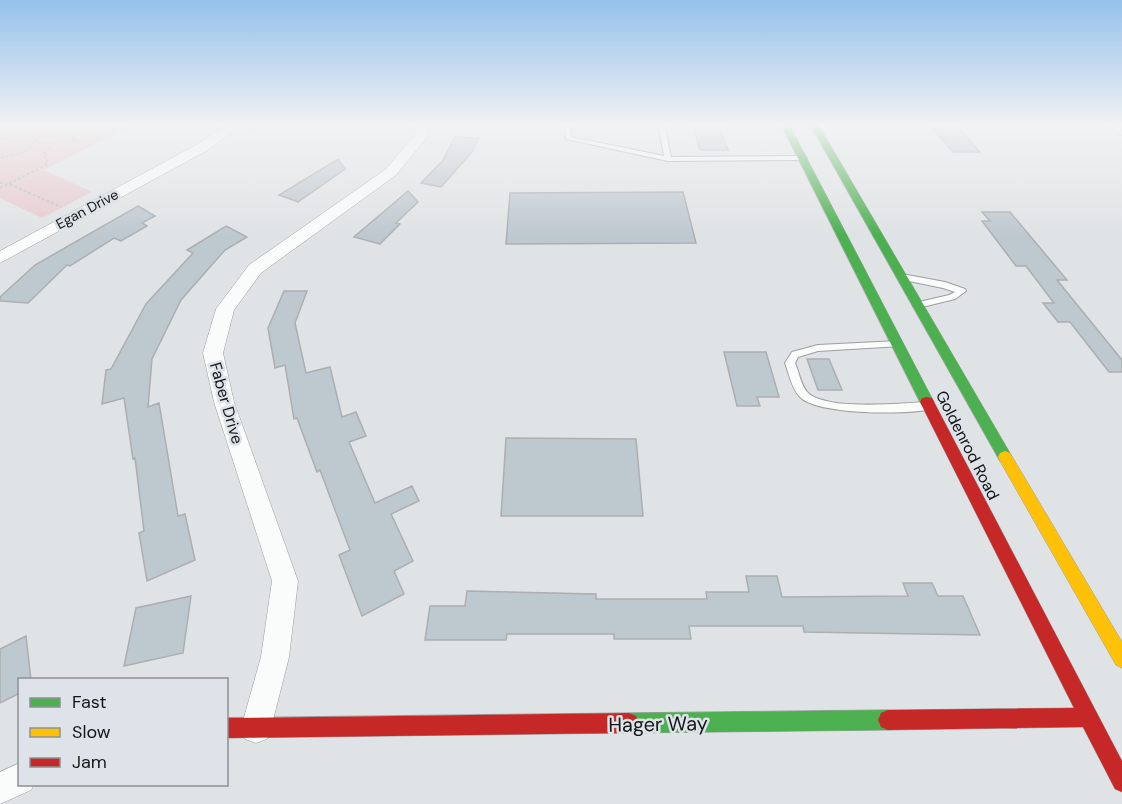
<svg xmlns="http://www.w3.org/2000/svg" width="1122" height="804" font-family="'DM Sans',sans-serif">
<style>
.green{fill:#e7cace}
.building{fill:#bec8cf;stroke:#acafb1;stroke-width:1.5}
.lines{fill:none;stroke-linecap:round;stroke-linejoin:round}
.lane-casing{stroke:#9c9ea0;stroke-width:2}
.street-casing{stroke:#9c9ea0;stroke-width:1}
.fast-casing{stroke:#9c9ea0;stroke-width:1}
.slow-casing{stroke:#9c9ea0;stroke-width:1}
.jam-casing{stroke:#9c9ea0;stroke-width:1}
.path{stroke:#c0c2c2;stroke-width:2;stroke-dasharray:3 2;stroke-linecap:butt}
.lane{fill:#fafbfb;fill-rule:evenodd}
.street{fill:#fafbfb;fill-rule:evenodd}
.fast{fill:#4caf50;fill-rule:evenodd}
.slow{fill:#ffc107;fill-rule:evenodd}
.jam{fill:#c62828;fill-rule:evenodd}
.labels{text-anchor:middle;stroke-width:5;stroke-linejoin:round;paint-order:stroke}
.far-street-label{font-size:14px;fill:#141517;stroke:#dde3e8}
.street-label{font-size:16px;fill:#141517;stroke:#dde3e8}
.near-street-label{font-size:20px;fill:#141517;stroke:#dde3e8}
</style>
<rect width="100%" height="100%" fill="#e0e3e5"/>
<path class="green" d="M 0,124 L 135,124 L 44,170 L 92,192 L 42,218 L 0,198 Z"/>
<path class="building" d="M 693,125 L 719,125 L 728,150 L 700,150 Z
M 931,126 L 957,126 L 980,152 L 953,152 Z
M 455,137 L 478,138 L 472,152 L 441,187 L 421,183 L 443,160 Z
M 338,159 L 345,169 L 298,202 L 279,195 Z
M 408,191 L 418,202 L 396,223 L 400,224 L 380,244 L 354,237 Z
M 683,192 L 696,243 L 506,244 L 510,193 Z
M 138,206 L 155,216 L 142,223 L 147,226 L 121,241 L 114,238 L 70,266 L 67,265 L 28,303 L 0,301 L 0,297 L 35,265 Z
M 982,212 L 1010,212 L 1067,280 L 1057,280 L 1122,360 L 1122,372 L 1109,372 L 1070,322 L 1058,322 L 1043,303 L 1054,303 L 1026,266 L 1016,266 L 982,221 L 990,221 Z
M 226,226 L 247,237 L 225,250 L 181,300 L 152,359 L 148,407 L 159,403 L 178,516 L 185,514 L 195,560 L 147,581 L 139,533 L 144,531 L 135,458 L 133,459 L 124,398 L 102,404 L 106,370 L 111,369 L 146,304 L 193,253 L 187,250 Z
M 284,291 L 307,291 L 295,323 L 306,373 L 330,367 L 342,417 L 356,412 L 366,436 L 349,442 L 375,503 L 412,486 L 419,501 L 391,514 L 413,561 L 394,571 L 404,594 L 362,616 L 339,555 L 350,550 L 320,470 L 317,472 L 297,418 L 294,419 L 285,365 L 275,368 L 268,328 Z
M 724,352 L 766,352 L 779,397 L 757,397 L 760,406 L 737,406 Z
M 807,359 L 829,359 L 842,390 L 818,390 Z
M 506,438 L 636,439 L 643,516 L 501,516 Z
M 746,576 L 777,576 L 782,597 L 908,596 L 903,583 L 932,583 L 938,596 L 963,596 L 980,635 L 804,632 L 803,626 L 689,626 L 691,639 L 614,639 L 614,634 L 507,634 L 506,640 L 425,640 L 430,606 L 465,606 L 467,591 L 596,594 L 596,599 L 707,599 L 706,592 L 749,592 Z
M 191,596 L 183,653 L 124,666 L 136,608 Z
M 26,636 L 31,680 L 20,680 L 20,693 L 0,703 L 0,649 Z"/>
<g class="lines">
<g class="lane-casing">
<path id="lane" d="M 564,124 L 570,124 L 571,137 L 664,156 L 658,124 L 664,124 L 671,157 L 803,156 L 807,158 L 803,160 L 668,161 L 566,139 Z
M 902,274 L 945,282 L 965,289 L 966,291 L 955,299 L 918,308 L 913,305 L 915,303 L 949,295 L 955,292 L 943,288 L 899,279 L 899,275 Z
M 898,341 L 903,344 L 901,346 L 818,351 L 798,357 L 795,363 C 799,372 801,386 808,393 C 829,411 900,403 928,402 L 932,403 L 933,406 L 932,409 C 908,415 817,415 800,397 C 792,389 789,374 785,363 L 792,352 L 818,345 Z"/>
</g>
<g class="street-casing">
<path id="street" d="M 228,124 L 244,124 L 206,151 L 0,263 L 0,251 L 196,145 Z
M 417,124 L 429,124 L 427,137 L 396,175 L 261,273 L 234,310 L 223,353 L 234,402 L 298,581 L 289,657 L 271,728 L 267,739 L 256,743 L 245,739 L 241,728 L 261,657 L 272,581 L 214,402 L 203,353 L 216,309 L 249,265 L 386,169 L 413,137 Z
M 1107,124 L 1121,124 L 1122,135 Z
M 20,763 L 20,784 L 34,784 L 31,790 L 0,804 L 0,772 Z"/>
</g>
<g class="fast-casing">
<path id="fast" d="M 781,124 L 789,124 L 934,402 L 932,406 L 922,406 Z
M 810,124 L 818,124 L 1010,453 L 1012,457 L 1010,461 L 1005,463 L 1000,461 Z
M 888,710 L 895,713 L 898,720 L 895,727 L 888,730 L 629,733 L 622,730 L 619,723 L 622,716 L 629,713 Z"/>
</g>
<g class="slow-casing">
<path id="slow" d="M 1005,451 L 1010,453 L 1122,642 L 1122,668 L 1116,665 L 1000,461 L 998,457 L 1000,453 Z"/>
</g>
<g class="jam-casing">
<path id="jam" d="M 927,397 L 932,398 L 934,402 L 1122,761 L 1122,792 L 1115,789 L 1083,727 L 888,730 L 881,727 L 878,720 L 881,713 L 888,710 L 1074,708 L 920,402 L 922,398 Z
M 629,713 L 636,716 L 639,723 L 636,730 L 629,733 L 226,738 L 226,718 Z"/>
</g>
<path class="path" d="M 0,125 L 102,124
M 92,127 L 106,128 L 108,133 L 90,142 L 71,140 L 75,133 Z
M 62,130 L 70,131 L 72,135 L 55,144 L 37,143 L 37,138 L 50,131 Z
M 0,139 L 24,135 L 36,141 L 25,152 L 0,158
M 0,183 L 9,184 L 61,207
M 0,188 L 46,165 L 48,162 L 43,154 L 52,146"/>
<use href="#lane" class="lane"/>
<use href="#street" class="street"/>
<use href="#fast" class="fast"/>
<use href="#slow" class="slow"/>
<use href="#jam" class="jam"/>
</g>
<linearGradient id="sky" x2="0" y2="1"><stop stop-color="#95c1eb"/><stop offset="0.53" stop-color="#f1f2f3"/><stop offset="1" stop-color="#f1f2f3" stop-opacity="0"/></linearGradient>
<rect width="1122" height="236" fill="url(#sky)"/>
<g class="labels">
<g class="far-street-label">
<text transform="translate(87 209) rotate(-28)" y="5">Egan Drive</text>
</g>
<g class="street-label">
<text transform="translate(227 403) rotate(74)" y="6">Faber Drive</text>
<text transform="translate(968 445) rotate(63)" y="6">Goldenrod Road</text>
</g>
<g class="near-street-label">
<text transform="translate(658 724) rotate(-1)" y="7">Hager Way</text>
</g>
</g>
<rect x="18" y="678" width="210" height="108" fill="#dde3e8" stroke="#8d9194" stroke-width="1.5"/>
<rect x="30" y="698" width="30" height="9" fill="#4caf50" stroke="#8d9194" stroke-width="1.5"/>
<text x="72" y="708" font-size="18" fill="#141517">Fast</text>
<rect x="30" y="728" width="30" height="9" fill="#ffc107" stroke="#8d9194" stroke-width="1.5"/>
<text x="72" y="738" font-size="18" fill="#141517">Slow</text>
<rect x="30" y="758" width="30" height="9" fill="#c62828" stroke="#8d9194" stroke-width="1.5"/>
<text x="72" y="768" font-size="18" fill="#141517">Jam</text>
</svg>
